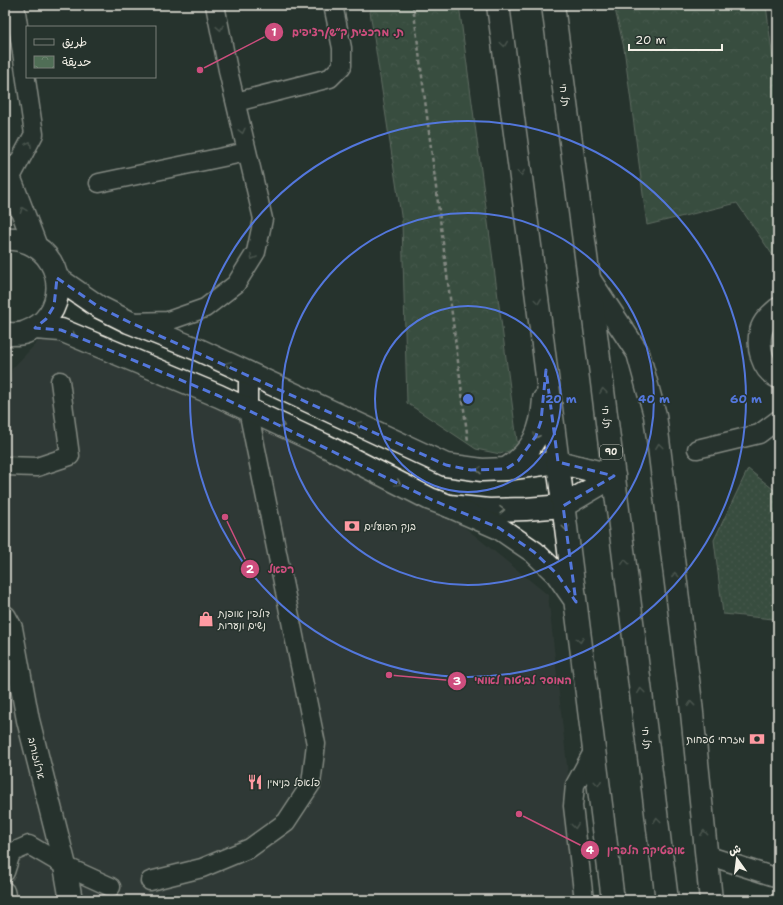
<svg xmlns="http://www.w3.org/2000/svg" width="783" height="905" font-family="'Shantell Sans','Playpen Sans Arabic','Playpen Sans Hebrew',sans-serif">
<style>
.built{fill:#3b4241}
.grass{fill:url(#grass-dots);stroke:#a2b09f}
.park{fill:url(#park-crowns);stroke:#a2b09f}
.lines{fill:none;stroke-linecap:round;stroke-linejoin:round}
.lane-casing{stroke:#f4f1e8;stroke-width:21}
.street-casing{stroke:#f4f1e8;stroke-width:25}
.highway-casing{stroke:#f4f1e8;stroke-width:25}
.path{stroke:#f4f1e8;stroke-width:2.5;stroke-dasharray:4 3;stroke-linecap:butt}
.lane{stroke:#26332d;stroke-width:18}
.street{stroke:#26332d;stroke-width:22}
.highway{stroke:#26332d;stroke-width:22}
.oneway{stroke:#6e766e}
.marked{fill:none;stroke:#5377dc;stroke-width:3;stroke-dasharray:8 5;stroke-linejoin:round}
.ring{fill:none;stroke:#5377dc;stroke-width:2}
.labels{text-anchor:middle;stroke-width:3;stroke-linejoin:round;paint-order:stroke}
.shield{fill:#26332d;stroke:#b6b8b0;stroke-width:1}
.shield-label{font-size:9px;font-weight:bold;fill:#f4f1e8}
.street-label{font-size:10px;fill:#f4f1e8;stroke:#26332d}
.poi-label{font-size:10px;fill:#f4f1e8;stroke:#26332d;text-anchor:start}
.centre{fill:#5377dc;stroke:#26332d;stroke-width:2}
.ring-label{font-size:12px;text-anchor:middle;font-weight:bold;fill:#5377dc;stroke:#26332d;stroke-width:3;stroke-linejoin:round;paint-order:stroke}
.leader{fill:none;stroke:#ce4e7e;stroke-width:1.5}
.callout-dot{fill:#ce4e7e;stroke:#26332d;stroke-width:1.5}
.mark-label{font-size:12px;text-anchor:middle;font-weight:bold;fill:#fff}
.callout-label{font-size:11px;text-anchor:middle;font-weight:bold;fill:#ce4e7e;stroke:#26332d;stroke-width:3;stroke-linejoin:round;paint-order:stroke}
</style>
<defs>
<pattern id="grass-dots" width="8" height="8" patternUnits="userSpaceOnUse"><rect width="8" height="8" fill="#506e56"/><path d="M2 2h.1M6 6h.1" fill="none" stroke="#6a836e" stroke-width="1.8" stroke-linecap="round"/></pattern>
<pattern id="park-crowns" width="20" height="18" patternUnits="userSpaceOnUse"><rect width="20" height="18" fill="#506e56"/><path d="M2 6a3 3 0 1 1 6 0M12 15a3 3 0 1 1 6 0" fill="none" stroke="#6a836e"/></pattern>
</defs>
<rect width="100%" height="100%" fill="#26332d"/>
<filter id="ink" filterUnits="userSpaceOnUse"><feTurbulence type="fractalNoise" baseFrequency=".025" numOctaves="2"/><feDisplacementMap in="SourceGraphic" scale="8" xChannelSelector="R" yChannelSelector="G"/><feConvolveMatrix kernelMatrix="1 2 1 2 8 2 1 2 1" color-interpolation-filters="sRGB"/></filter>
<g filter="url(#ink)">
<path class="built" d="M 43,336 L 311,447 L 457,521 L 548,595 L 582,900 L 5,900 L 5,413 L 12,369 Z"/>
<path class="grass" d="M 748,469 L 778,493 L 778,622 L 773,619 L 723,614 L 714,540 Z"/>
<path class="park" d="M 369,5 L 459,5 L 518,448 L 500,454 L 476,449 L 407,403 L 402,222 Z
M 614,5 L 766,5 L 778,99 L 778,263 L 737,203 L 647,225 L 624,48 Z"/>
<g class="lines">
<g class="lane-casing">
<path id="lane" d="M 236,102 L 330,78 L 342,66 L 342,48 L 333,5
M 10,179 L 34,134 L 15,5
M 99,183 L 247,152
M 132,322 L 168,321 L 205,308 L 236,284 L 256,252 L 263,219 L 229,75 L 215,5
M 697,449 L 759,434 L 778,420
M 5,466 L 37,467 L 70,456 L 60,381
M 706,855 L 778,878
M 5,872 L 11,853 L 29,845 L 65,866 L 111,887
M 150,881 L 202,868 L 250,848 L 286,822 L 311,784 L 316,744 L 248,410 L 248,373
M 5,891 L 7,900
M 584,900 L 573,806 L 575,785 L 594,750"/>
</g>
<g class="street-casing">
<path id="street" d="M 5,166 L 36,247
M 5,239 C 13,238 22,240 29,243 C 68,260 67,318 26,332 C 20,335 12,334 5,334
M 57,278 L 99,307 L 129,322 L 199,350 L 446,465 L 482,470 L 506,469 L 558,462 L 614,476
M 589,279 L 638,353 L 655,415 L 691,703 L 711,900
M 778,309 C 771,315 763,322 761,331 C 757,347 762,369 778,377
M 35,328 L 61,330 L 219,396 L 324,445 L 430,499 L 449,506 L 489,510 L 526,509 L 563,506 L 614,476
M 5,617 L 11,628 L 28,720 L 65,866 L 71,900"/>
</g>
<g class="highway-casing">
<path id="highway" d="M 498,5 L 540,321 L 613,900
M 553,5 L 589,279 L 667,900
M 506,469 C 533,452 542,431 544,399
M 449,506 L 499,528 L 534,552 L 557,574 L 573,597"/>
</g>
<path class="path" d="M 413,5 L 468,441"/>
<use href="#lane" class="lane"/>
<use href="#street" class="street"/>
<use href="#highway" class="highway"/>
</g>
<defs><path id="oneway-chevron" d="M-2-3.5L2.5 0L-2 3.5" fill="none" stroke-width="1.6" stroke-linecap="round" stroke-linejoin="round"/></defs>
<g class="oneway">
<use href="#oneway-chevron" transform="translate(220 28) rotate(79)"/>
<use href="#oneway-chevron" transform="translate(504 44) rotate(82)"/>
<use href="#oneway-chevron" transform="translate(242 131) rotate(77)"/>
<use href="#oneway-chevron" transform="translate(29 144) rotate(-62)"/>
<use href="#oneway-chevron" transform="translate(521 173) rotate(82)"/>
<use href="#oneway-chevron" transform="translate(23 210) rotate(-111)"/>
<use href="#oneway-chevron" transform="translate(253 257) rotate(119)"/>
<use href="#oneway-chevron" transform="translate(538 301) rotate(82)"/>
<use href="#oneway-chevron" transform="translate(73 335) rotate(23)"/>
<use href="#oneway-chevron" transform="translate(228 364) rotate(-155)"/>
<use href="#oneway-chevron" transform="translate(603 391) rotate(-97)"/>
<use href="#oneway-chevron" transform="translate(359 424) rotate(-155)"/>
<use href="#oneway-chevron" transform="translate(282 425) rotate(25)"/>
<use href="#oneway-chevron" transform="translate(536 436) rotate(115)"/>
<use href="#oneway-chevron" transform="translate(659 446) rotate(-97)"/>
<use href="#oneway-chevron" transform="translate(479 470) rotate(-179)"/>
<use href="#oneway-chevron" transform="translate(398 483) rotate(27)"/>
<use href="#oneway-chevron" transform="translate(502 510) rotate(-1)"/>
<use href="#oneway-chevron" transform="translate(566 528) rotate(83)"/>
<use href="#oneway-chevron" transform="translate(625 562) rotate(-97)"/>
<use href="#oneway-chevron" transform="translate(675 575) rotate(-97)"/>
<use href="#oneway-chevron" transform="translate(580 640) rotate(83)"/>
<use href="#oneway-chevron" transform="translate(641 691) rotate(-97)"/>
<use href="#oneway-chevron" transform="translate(691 704) rotate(-96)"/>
<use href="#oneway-chevron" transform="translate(598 783) rotate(83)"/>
<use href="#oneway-chevron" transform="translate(657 820) rotate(-97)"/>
<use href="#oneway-chevron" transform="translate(575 826) rotate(83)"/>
<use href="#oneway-chevron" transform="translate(704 833) rotate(-95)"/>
</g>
</g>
<path d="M0 0H783V905H0ZM 57,278 L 99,307 L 129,322 L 446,465 L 471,470 L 506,469 L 518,461 L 536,436 L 541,421 L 546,370 L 558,462 L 614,476 L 563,506 L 576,602 L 557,574 L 534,552 L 499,528 L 430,499 L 219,396 L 61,330 L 35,328 L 46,319 L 54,306 Z" fill="#26332d" fill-opacity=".55" fill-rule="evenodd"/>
<path class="marked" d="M 57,278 L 99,307 L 129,322 L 446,465 L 471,470 L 506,469 L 518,461 L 536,436 L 541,421 L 546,370 L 558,462 L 614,476 L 563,506 L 576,602 L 557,574 L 534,552 L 499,528 L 430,499 L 219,396 L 61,330 L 35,328 L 46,319 L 54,306 Z"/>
<g class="ring">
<circle cx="468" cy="399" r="93"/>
<circle cx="468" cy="399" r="186"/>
<circle cx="468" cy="399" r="278"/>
</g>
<defs>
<g id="bank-bare" transform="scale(1.2)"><path d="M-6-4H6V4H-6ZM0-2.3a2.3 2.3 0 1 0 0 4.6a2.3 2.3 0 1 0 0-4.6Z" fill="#ff9aa2" stroke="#26332d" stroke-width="2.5" paint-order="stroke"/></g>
<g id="shop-bare" transform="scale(1.2)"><path d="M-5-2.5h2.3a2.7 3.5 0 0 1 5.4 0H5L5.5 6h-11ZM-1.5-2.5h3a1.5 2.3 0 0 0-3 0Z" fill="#ff9aa2" stroke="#26332d" stroke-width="2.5" paint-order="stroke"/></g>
<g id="restaurant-bare" transform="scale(1.2)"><path d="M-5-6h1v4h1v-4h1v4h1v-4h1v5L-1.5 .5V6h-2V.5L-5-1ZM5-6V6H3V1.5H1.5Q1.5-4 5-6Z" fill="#ff9aa2" stroke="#26332d" stroke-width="2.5" paint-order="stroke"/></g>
</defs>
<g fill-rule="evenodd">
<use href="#bank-bare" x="352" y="526"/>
<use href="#shop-bare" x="206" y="619"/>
<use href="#bank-bare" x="757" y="739"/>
<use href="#restaurant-bare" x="255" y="782"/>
</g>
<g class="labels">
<rect class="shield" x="600" y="445" width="22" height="14" rx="3"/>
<g class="shield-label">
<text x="611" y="455">90</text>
</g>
<g class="street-label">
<text transform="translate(565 95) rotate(82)" y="4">תל חי</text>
<text transform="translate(607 417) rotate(83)" y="4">תל חי</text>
<text transform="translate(647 738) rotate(83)" y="4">תל חי</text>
<text transform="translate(37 758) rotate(76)" y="4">ארלוזורוב</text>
</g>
<g class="poi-label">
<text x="364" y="530">בנק הפועלים</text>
<text x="218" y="617">דולפין אופנת<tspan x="218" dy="12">נשים ונערות</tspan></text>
<text x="745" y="743" text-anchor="end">מזרחי טפחות</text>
<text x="267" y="786">פלאפל בנימין</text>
</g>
</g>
<circle cx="468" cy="399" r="6" class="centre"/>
<g class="ring-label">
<text x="561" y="403">20 m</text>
<text x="654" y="403">40 m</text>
<text x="746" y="403">60 m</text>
</g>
<path class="leader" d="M200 70L274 32M225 517L250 569M389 675L457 681M519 814L590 850"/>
<g class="callout-dot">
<circle cx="200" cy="70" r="4"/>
<circle cx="225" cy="517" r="4"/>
<circle cx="389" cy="675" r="4"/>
<circle cx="519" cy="814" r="4"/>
<circle cx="274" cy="32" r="10"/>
<circle cx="250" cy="569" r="10"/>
<circle cx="457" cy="681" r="10"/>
<circle cx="590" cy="850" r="10"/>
</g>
<g class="mark-label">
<text x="274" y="36">1</text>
<text x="250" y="573">2</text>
<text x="457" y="685">3</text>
<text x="590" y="854">4</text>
</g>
<g class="callout-label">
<text x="348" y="36">ת. מרכזית ק״ש/רציפים</text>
<text x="281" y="573">רפאל</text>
<text x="523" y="684">המוסד לביטוח לאומי</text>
<text x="646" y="854">אופטיקה הלפרין</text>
</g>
<rect width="783" height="905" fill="none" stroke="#26332d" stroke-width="20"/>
<rect x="10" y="10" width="763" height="885" fill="none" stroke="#f4f1e8" stroke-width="1.5" filter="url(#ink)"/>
<rect x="26" y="26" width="130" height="52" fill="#26332d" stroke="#787f78"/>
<rect x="34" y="39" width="20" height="6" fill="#26332d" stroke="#787f78"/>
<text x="62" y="46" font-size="12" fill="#f4f1e8">طريق</text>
<rect x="34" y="56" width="20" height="12" fill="url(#park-crowns)" stroke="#787f78"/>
<text x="62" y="66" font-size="12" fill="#f4f1e8">حديقة</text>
<g transform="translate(737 859) rotate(346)" stroke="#26332d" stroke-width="3" paint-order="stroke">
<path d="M0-3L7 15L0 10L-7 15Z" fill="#f4f1e8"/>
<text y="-6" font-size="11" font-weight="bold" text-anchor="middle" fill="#f4f1e8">ش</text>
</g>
<path d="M629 44v6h93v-6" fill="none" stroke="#f4f1e8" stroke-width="2"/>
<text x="635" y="44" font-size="12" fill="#f4f1e8" stroke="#26332d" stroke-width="3" paint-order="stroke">20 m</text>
</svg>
